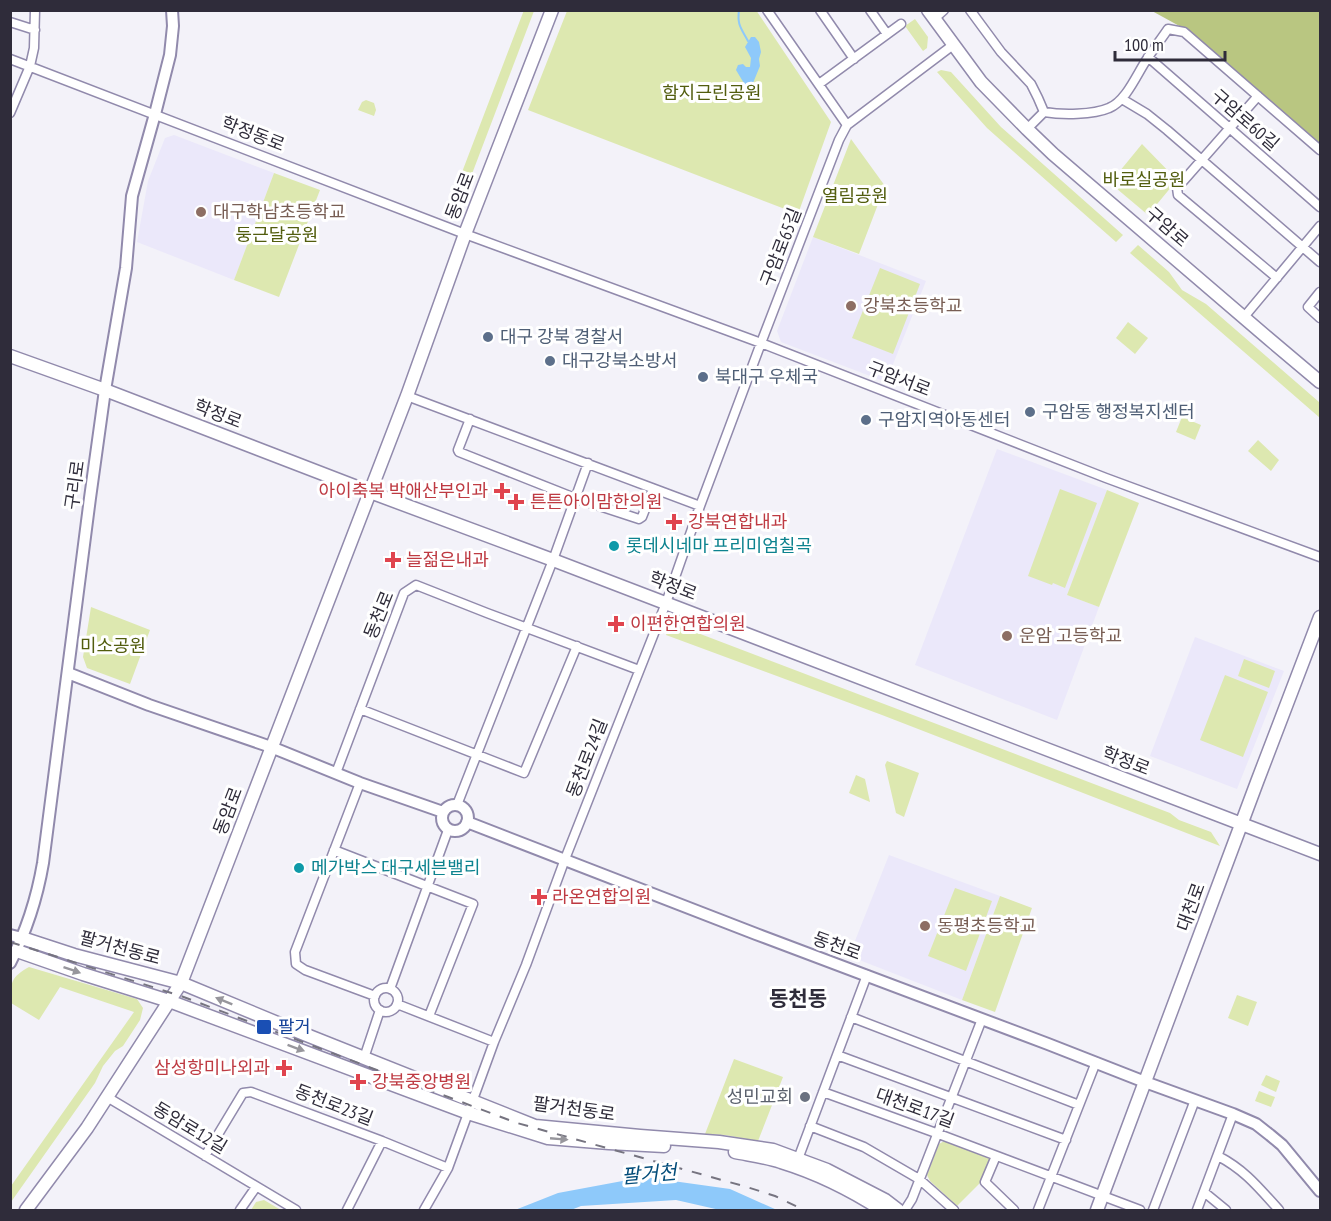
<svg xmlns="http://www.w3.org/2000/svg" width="1331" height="1221" font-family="'PT Sans Narrow','Noto Sans KR',sans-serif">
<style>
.built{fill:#ebe8fa}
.green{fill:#dde8b0}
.forest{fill:#b9c681}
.water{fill:#8ec9fa}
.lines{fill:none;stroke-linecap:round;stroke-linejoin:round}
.stream{stroke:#8ec9fa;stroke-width:2}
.minor-casing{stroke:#918aac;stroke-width:11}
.tertiary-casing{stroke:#918aac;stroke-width:14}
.secondary-casing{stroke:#918aac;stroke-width:15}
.minor{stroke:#fff;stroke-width:8}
.tertiary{stroke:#fff;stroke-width:10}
.secondary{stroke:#fff;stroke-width:12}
.rail{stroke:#767480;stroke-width:2;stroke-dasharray:10 10;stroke-linecap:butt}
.oneway{fill:#97969c}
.education-dot{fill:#8d6e63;stroke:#fff;stroke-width:2}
.service-dot{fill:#5c6f8a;stroke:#fff;stroke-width:2}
.health-dot{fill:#e0444e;stroke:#fff;stroke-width:2}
.culture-dot{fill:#0f9aa8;stroke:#fff;stroke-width:2}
.transit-dot{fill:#1a4fb4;stroke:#fff;stroke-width:2}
.worship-dot{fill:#6b7280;stroke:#fff;stroke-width:2}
.labels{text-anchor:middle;stroke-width:6;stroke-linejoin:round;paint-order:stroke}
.park-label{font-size:18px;fill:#525d0e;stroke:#fff}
.street-label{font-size:18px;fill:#2f2c3a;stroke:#fff}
.education-label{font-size:18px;fill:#785e54;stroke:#fff;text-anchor:start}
.service-label{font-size:18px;fill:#4e5e75;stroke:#fff;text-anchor:start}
.health-label{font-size:18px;fill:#be3a42;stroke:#fff;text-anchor:start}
.culture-label{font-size:18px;fill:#0d838f;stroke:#fff;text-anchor:start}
.transit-label{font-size:18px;fill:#164399;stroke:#fff;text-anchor:start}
.worship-label{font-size:18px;fill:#5b616d;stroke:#fff;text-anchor:end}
.water-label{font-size:20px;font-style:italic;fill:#044d7a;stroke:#fff}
.quarter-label{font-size:21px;font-weight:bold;fill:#2f2c3a;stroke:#fff}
</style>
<rect width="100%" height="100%" fill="#f3f2f9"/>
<path class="built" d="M 174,135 L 274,173 L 234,280 L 137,242 L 148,181 L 165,138 Z
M 813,237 L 926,281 L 886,382 L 781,342 L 777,331 Z
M 997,449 L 1107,490 L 1067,595 L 1099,607 L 1057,720 L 915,665 Z
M 1195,637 L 1284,671 L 1237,789 L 1150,756 Z
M 889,855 L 1000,896 L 962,1000 L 849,956 Z"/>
<path class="green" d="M 524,10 L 534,11 L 459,208 L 446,214 Z
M 756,10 L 831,122 L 798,214 L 528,110 L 567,11 Z
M 915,19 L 928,37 L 927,48 L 923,51 L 905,26 Z
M 941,70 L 951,72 L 1001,127 L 1123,235 L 1116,242 L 987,128 L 937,72 Z
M 366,100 L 374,103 L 376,110 L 374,116 L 358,110 L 362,102 Z
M 851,139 L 885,186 L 859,254 L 813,237 Z
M 1142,144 L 1177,180 L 1148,215 L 1110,183 Z
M 274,173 L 320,190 L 279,297 L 234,280 Z
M 1138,245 L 1169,272 L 1182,290 L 1206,304 L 1319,402 L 1320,405 L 1320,418 L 1130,253 Z
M 880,268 L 920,284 L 893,354 L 852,338 Z
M 1128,322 L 1148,338 L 1135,354 L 1116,338 Z
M 1182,417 L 1201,425 L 1195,440 L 1176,432 Z
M 1258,440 L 1279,460 L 1271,471 L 1248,451 Z
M 1060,489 L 1097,503 L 1065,588 L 1053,583 L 1052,585 L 1028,576 Z
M 1107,490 L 1139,503 L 1099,607 L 1067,595 Z
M 91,607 L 150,630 L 130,684 L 87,668 L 83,657 Z
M 682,627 L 1170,813 L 1179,820 L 1211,832 L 1220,846 L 882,715 L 666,635 L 667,632 Z
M 1244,659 L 1275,671 L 1269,688 L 1238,676 Z
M 1225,675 L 1268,692 L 1243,757 L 1200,740 Z
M 887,761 L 919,773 L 904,817 L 896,813 L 885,765 Z
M 856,775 L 865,779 L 870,802 L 849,793 Z
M 955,888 L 992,901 L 966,971 L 928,956 Z
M 1000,896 L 1032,908 L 995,1012 L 962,1000 Z
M 29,967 L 137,999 L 143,1008 L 140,1020 L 123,1046 L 115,1051 L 103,1066 L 95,1083 L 11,1202 L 11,1186 L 134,1012 L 60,987 L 39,1020 L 11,1003 C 10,983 11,977 29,967 Z
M 1237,995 L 1257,1002 L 1248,1026 L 1228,1018 Z
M 734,1059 L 783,1077 L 758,1141 L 725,1135 L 705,1134 Z
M 1266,1075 L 1280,1081 L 1276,1092 L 1261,1085 Z
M 1259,1091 L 1275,1097 L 1271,1107 L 1255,1101 Z
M 946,1140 L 988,1156 L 990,1162 L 983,1180 L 957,1206 L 930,1181 L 927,1175 L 939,1144 Z
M 264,1200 L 281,1210 L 251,1210 L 256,1202 Z"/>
<path class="forest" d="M 1152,11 L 1320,11 L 1320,147 L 1183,28 Z"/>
<path class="water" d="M 751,37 L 755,37 L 759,42 L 761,52 L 759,59 L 760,66 L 753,83 L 745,85 L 736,70 L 738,65 L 743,64 L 746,67 L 750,67 L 751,58 L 745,47 Z
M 644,1177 L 730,1189 L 777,1210 L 720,1210 L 676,1200 L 581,1206 L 571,1210 L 515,1210 L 558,1193 Z"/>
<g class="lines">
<path class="stream" d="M 739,10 C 737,25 741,28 748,41"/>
<g class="minor-casing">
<path id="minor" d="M 767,10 L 847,125
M 820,10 L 854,59
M 870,10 L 887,34
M 970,10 L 1001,52 L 1031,84 L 1038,98 L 1044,112
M 934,19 L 944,10
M 10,22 L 35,30
M 1148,57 L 1320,207
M 10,59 L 465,234 L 761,343 L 1106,478 L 1320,557
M 819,84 L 901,24
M 1258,96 L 1177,188 L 1178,195 L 1277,278
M 1122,99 L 1147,114 L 1167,130 L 1320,262
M 1044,112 C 1062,115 1093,115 1109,108 C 1127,101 1138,71 1149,56 C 1155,47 1162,38 1168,29 L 1184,32 L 1320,150
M 10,113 L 30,66 L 34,48 L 35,10
M 1027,129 L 1044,112
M 1320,292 L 1308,307 L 1320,318
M 1244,317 L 1320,226
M 407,396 L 700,506
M 470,419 L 458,450 L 459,452 L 575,498 L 639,519 L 642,517 L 653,489
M 360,709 L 524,773 L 577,646
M 336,773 L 404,593 L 416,585 L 487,613 L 639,670
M 360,783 L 295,952 L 296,964 L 305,970 L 375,996
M 457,805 L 553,560 L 588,463
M 334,850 L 473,904 L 429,1016
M374 1000a12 12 0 1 1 24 0a12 12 0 1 1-24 0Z
M 390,989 L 448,830
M 397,1004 L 494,1042
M 851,1017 L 1079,1105
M 837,1055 L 1066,1140
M 364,1058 L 380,1010
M 823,1092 L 936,1133 L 1140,1210
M 107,1097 L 296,1210
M 810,1126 L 864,1147 L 919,1179 L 954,1210
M 205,1156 L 243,1093 L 251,1092 L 382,1141 L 448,1168
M 996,1156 L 985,1182 L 1014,1210
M 1218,1156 C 1245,1170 1259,1188 1279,1210
M 798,1159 L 867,975
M 1204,1192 L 1226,1210
M 240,1210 L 256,1187
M 347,1210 L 382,1141
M 424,1210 L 448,1168 L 494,1042 L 526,965 L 565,859 L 666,603 L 700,506 L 761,343 L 839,140 L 847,125 L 953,45
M 905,1210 L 912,1199 L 982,1019
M 1038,1210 L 1096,1062
M 1153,1210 L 1195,1100
M 1197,1210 L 1233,1114"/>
</g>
<g class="tertiary-casing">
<path id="tertiary" d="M 68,673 L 149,705 L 271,747 L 360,783 L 443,812
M442 818a13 13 0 1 1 26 0a13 13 0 1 1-26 0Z
M 467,822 L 756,934 L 1048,1044 L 1145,1082 L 1233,1114 L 1256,1124 L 1270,1135 L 1282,1145 L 1320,1191
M 10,935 L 22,938
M 10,963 C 26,932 37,898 43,863 L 90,498 L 105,390 L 126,268 L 132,196 L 155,114 L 170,55 L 173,26 L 172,10"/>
</g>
<g class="secondary-casing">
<path id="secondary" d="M 928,10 L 981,82 L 1027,129 L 1053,154 L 1269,339 L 1320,382
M 10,356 L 105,390 L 370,492 L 553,560 L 1320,854
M 22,938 L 74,955 L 181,983 L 304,1034 L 535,1126 L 640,1136 L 719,1142 L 773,1150 L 827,1170 L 885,1200 L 898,1210
M 17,951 L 83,974 L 169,1001 L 468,1113 L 548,1138 L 609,1143 L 664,1146
M 735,1152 C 750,1155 766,1157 781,1162 C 817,1173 851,1190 882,1210
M 26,1210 L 87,1128 L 181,983 L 407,396 L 465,234 L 552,10
M 1097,1210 L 1257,782 L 1320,617"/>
</g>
<use href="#minor" class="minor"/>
<use href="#tertiary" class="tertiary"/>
<use href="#secondary" class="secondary"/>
<path class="rail" d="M 10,942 L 181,996 L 517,1123 L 747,1187 L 775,1196 L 804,1210"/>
</g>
<defs><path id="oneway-solid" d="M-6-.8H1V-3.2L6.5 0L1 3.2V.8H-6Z" transform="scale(1.5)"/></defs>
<g class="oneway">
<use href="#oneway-solid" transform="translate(72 970) rotate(19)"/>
<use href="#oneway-solid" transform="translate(224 1001) rotate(-158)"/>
<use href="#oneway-solid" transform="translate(296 1048) rotate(20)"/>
<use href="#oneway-solid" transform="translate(559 1139) rotate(5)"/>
</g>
<g class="education-dot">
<circle cx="201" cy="212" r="6"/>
<circle cx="851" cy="306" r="6"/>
<circle cx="1007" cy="636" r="6"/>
<circle cx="925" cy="926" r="6"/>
</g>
<g class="service-dot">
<circle cx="488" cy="337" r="6"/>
<circle cx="550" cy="361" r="6"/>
<circle cx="703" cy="377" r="6"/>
<circle cx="1030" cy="412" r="6"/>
<circle cx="866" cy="420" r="6"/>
</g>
<g class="health-dot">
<path d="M499 482h6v6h6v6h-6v6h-6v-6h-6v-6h6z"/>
<path d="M513 493h6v6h6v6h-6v6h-6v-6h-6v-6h6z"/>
<path d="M671 513h6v6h6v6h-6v6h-6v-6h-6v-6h6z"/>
<path d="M390 551h6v6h6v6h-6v6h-6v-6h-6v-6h6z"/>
<path d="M613 615h6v6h6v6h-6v6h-6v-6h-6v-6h6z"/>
<path d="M536 888h6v6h6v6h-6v6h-6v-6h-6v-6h6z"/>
<path d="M281 1059h6v6h6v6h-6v6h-6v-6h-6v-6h6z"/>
<path d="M355 1073h6v6h6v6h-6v6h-6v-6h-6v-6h6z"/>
</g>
<g class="culture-dot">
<circle cx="614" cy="546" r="6"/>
<circle cx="299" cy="868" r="6"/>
</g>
<rect class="transit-dot" x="256" y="1019" width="16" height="16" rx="3"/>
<circle class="worship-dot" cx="805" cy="1097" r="6"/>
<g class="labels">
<g class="park-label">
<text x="712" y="99">함지근린공원</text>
<text x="1144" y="186">바로실공원</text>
<text x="855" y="202">열림공원</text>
<text x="277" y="241">둥근달공원</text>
<text x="113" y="652">미소공원</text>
</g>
<g class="street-label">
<text transform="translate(1245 120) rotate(41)" y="6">구암로60길</text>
<text transform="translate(253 134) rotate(21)" y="6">학정동로</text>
<text transform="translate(460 196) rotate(-69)" y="6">동암로</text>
<text transform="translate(1167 227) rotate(41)" y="6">구암로</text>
<text transform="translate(781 247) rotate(-69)" y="6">구암로65길</text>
<text transform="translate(899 379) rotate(21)" y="6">구암서로</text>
<text transform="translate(218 414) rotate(21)" y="6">학정로</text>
<text transform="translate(75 485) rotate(-82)" y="6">구리로</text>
<text transform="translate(673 586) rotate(21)" y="6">학정로</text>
<text transform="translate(379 615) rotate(-68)" y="6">동천로</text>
<text transform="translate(587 758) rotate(-69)" y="6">동천로24길</text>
<text transform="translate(1126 761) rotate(21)" y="6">학정로</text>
<text transform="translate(228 811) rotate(-69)" y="6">동암로</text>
<text transform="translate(1191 907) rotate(-70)" y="6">대천로</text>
<text transform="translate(837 946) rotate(20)" y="6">동천로</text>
<text transform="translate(120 948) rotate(15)" y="6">팔거천동로</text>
<text transform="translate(334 1105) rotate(21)" y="6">동천로23길</text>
<text transform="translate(915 1108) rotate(20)" y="6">대천로17길</text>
<text transform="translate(574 1109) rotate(8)" y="6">팔거천동로</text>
<text transform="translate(190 1128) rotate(31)" y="6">동암로12길</text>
</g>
<g class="education-label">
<text x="213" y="218">대구학남초등학교</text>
<text x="863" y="312">강북초등학교</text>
<text x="1019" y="642">운암 고등학교</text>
<text x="937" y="932">동평초등학교</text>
</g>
<g class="service-label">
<text x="500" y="343">대구 강북 경찰서</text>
<text x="562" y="367">대구강북소방서</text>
<text x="715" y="383">북대구 우체국</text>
<text x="1042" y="418">구암동 행정복지센터</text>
<text x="878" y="426">구암지역아동센터</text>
</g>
<g class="health-label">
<text x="488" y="497" text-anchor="end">아이축복 박애산부인과</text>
<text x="530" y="508">튼튼아이맘한의원</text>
<text x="688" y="528">강북연합내과</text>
<text x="406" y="566">늘젊은내과</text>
<text x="630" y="630">이편한연합의원</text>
<text x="552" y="903">라온연합의원</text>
<text x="270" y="1074" text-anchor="end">삼성항미나외과</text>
<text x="372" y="1088">강북중앙병원</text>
</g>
<g class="culture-label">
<text x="626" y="552">롯데시네마 프리미엄칠곡</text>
<text x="311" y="874">메가박스 대구세븐밸리</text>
</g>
<g class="transit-label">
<text x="278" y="1033">팔거</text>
</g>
<g class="worship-label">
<text x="793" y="1103">성민교회</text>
</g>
<g class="water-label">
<text transform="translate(649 1174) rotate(-5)" y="7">팔거천</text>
</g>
<g class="quarter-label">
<text x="798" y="1006">동천동</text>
</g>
</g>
<rect width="1331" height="1221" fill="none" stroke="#2f2c3a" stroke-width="24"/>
<path d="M1115 51v9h110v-9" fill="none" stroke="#2f2c3a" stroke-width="3"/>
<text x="1124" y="51" font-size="18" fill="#2f2c3a" stroke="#ffffff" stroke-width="4.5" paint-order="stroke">100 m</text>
</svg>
